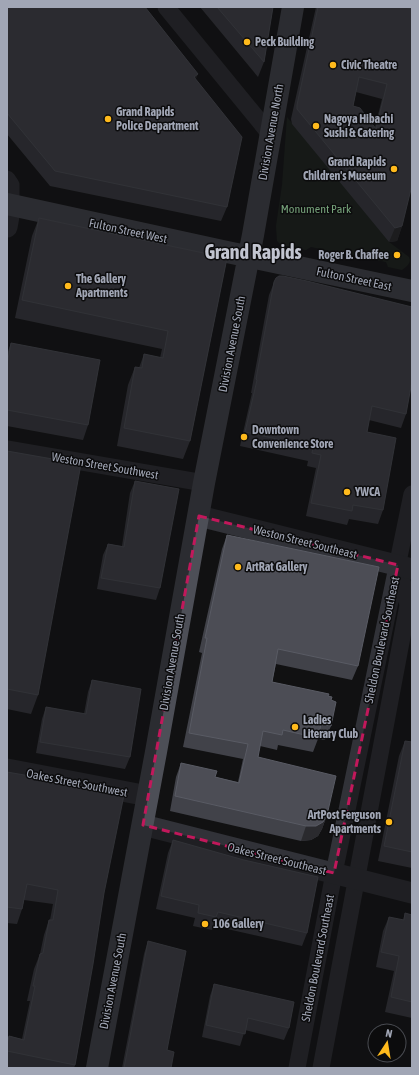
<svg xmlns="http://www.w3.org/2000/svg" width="419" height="1075" font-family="'Asap Condensed',sans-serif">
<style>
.green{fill:#1d251e}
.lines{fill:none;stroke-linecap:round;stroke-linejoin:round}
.minor{stroke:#313238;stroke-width:17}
.tertiary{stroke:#313238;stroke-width:21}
.primary{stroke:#4d4f57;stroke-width:22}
.wall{fill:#414249;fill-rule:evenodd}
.shaded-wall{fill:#2a2a2e}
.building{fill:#4c4d55;stroke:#595b64;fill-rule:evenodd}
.marked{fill:none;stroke:#c2185b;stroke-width:3;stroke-dasharray:8 5;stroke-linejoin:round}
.poi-dot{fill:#ffba1c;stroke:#0c0c0d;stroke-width:1.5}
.labels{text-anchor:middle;stroke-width:3;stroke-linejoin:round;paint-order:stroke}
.poi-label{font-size:12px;font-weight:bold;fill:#a1a6b5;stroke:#0c0c0d;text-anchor:start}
.street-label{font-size:12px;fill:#a1a6b5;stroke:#0c0c0d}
.park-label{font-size:12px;fill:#76a27a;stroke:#0c0c0d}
.town-label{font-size:20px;font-weight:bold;fill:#c2c5d0;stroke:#0c0c0d}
</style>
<rect width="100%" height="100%" fill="#111112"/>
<path class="green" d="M 287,117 L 389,242 L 409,257 C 412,263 406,267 402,270 L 388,267 L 386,262 L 311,247 L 306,250 L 281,245 L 277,241 L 276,226 L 282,185 Z"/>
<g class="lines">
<path class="minor" d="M 166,7 L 270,134
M 7,179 L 11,185 L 11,205
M 7,449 L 204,483
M 297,1068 L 334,873 L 412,494
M 321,1068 L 408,605 L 399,569"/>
<path class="tertiary" d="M 7,227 L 11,205
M 199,516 L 412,569
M 7,769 L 148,796
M 143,825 L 412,893"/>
<path class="primary" d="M 7,204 L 227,252 L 412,291
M 97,1068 L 156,752 L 204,483 L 253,235 L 293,7"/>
</g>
<path class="wall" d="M 7,7 L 196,80 L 227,207 L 221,221 L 50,186 L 7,134 Z
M 200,7 L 273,7 L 264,62 L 258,77 Z
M 316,7 L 405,7 L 402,226 L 397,241 L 389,242 L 292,124 L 291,119 ZM 356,92 L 382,99 L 375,127 L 353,106 Z
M 39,218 L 227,258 L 190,441 L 183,459 L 117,446 L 128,385 L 135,367 L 139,368 L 144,354 L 160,358 L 162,349 L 15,318 L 32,236 Z
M 276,278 L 406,414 L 401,428 L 369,420 L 367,432 L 383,510 L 378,524 L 349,519 L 347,525 L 306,516 L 316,468 L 307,466 L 308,461 L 240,446 L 252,393 L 251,393 L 269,295 Z
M 11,343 L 88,425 L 83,440 L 7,426 L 7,354 Z
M 7,451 L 38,695 L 31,714 L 7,709 Z
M 135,481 L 160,588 L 156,600 L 97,589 L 103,555 L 108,544 L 122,546 L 130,493 Z
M 227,535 L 358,666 L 352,680 L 276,664 L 272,682 L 328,696 L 331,700 L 331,726 L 325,740 L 318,739 L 313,752 L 278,745 L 277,750 L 260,746 L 258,757 L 327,815 L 322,829 L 318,836 L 311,840 L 301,841 L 170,811 L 176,777 L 181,763 L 215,777 L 238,782 L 243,759 L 183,747 L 202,653 L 199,652 L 222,549 Z
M 92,680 L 130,757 L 125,769 L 36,753 L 42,719 L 46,707 L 84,714 L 88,692 Z
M 405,741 L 412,742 L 412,868 L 378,861 L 399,756 Z
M 7,772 L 104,893 L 75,1065 L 74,1068 L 13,1068 L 7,1067 L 7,1041 L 9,1036 L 22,1039 L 30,1001 L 27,1001 L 34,969 L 40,954 L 44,935 L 49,920 L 50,920 L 53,904 L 24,900 L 22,909 L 17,924 L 7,923 Z
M 173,840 L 307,933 L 302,946 L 214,926 L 212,930 L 193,926 L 195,918 L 156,909 L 168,853 Z
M 405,913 L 412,915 L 412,1018 L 385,1012 L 394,971 L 376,967 L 383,931 L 389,917 L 403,920 Z
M 148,941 L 167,1050 L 171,1068 L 122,1068 L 144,954 Z
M 214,984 L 289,1028 L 284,1040 L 245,1030 L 240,1046 L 202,1037 L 210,996 Z"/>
<path class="shaded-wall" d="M 198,74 L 192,88 L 194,77 Z
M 402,226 L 397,241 L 389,242 L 395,228 Z
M 327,815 L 322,829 L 318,836 L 311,840 L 301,841 L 306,826 Z"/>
<path class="building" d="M 7,7 L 145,7 L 198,74 L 194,77 L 242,137 L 227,207 L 55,171 L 7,113 Z
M 217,7 L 273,7 L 264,62 Z
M 318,7 L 405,7 L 412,9 L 412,185 L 402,226 L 395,228 L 297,109 L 297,105 ZM 359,77 L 387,84 L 376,129 L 360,108 L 353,106 Z
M 39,218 L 227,258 L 190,441 L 124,428 L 135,367 L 142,368 L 144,354 L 163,358 L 168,331 L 22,300 Z
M 279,276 L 283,276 L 307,281 L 412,307 L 412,381 L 406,414 L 372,406 L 367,432 L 396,438 L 383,510 L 353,505 L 352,511 L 311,503 L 321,455 L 312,453 L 313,447 L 245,432 L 257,380 L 256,379 L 274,282 L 276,278 Z
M 11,343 L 100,360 L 88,425 L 7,410 L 7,365 Z
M 7,451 L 81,464 L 38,695 L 7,689 Z
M 135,481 L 179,489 L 160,588 L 101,578 L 108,544 L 124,547 Z
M 227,535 L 379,567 L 358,666 L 278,649 L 272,682 L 329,694 L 328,696 L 332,697 L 331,700 L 336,702 L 331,726 L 321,724 L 318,738 L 283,730 L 282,735 L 263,731 L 258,757 L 336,776 L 327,815 L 323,822 L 316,826 L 306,826 L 175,796 L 181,763 L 217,771 L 215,777 L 239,783 L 248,744 L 189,733 L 207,638 L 205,638 Z
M 92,680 L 141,689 L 130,757 L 40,742 L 46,707 L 86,714 Z
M 405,741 L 412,742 L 412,852 L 384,846 Z
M 7,772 L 30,776 L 31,775 L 124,795 L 104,893 L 93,964 L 75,1065 L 7,1051 L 7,1045 L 9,1036 L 24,1040 L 35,986 L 33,986 L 40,954 L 43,953 L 49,920 L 53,920 L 58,890 L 27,884 L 22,909 L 7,907 Z
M 173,840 L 244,860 L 318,877 L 307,933 L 218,912 L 216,917 L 198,913 L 199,905 L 161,896 Z
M 405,913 L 412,915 L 412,1002 L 391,997 L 399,956 L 381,952 L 389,917 L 404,920 Z
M 148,941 L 186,951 L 167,1050 L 174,1052 L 171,1068 L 124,1068 L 129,1042 Z
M 214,984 L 294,1002 L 289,1028 L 248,1018 L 245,1034 L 206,1025 Z"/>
<path d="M0 0H419V1075H0ZM 199,516 L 398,565 L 334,873 L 143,825 Z" fill="#111112" fill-opacity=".55" fill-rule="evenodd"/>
<path class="marked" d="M 199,516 L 398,565 L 334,873 L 143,825 Z"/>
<g class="poi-dot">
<circle cx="247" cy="42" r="4"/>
<circle cx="333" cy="65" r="4"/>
<circle cx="108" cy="119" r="4"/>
<circle cx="316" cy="126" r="4"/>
<circle cx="394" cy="169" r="4"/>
<circle cx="397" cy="255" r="4"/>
<circle cx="68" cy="286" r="4"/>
<circle cx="244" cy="437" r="4"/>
<circle cx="347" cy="492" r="4"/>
<circle cx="238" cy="567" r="4"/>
<circle cx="295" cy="727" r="4"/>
<circle cx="389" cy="822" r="4"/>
<circle cx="205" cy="924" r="4"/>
</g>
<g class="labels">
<g class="poi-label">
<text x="255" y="46">Peck Building</text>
<text x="341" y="69">Civic Theatre</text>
<text x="116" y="116">Grand Rapids<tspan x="116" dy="14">Police Department</tspan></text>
<text x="324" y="123">Nagoya Hibachi<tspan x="324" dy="14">Sushi &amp; Catering</tspan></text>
<text x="386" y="166" text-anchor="end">Grand Rapids<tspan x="386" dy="14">Children's Museum</tspan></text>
<text x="389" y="259" text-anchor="end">Roger B. Chaffee</text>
<text x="76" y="283">The Gallery<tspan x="76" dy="14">Apartments</tspan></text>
<text x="252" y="434">Downtown<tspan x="252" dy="14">Convenience Store</tspan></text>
<text x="355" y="496">YWCA</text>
<text x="246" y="571">ArtRat Gallery</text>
<text x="303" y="724">Ladies<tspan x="303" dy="14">Literary Club</tspan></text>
<text x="381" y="819" text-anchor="end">ArtPost Ferguson<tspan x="381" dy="14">Apartments</tspan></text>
<text x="213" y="928">106 Gallery</text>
</g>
<g class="street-label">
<text transform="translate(271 132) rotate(-80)" y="4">Division Avenue North</text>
<text transform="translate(128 231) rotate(12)" y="4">Fulton Street West</text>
<text transform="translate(354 279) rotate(12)" y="4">Fulton Street East</text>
<text transform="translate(232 344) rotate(-79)" y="4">Division Avenue South</text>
<text transform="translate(105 466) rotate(10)" y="4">Weston Street Southwest</text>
<text transform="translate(305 542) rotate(14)" y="4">Weston Street Southeast</text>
<text transform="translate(382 640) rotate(-78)" y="4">Sheldon Boulevard Southeast</text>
<text transform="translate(172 662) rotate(-80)" y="4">Division Avenue South</text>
<text transform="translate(77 783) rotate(11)" y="4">Oakes Street Southwest</text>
<text transform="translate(277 859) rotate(14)" y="4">Oakes Street Southeast</text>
<text transform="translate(318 958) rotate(-79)" y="4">Sheldon Boulevard Southeast</text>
<text transform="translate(113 981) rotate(-79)" y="4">Division Avenue South</text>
</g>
<g class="park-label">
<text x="316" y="213">Monument Park</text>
</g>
<g class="town-label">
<text x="253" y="259">Grand Rapids</text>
</g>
</g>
<rect width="419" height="1075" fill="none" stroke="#a1a6b5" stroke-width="16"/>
<g transform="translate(387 1043) rotate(12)"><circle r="19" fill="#0c0c0d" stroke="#484a50"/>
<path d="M0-3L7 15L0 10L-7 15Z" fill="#ffba1c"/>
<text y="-6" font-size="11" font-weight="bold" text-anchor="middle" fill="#a1a6b5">N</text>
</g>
</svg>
